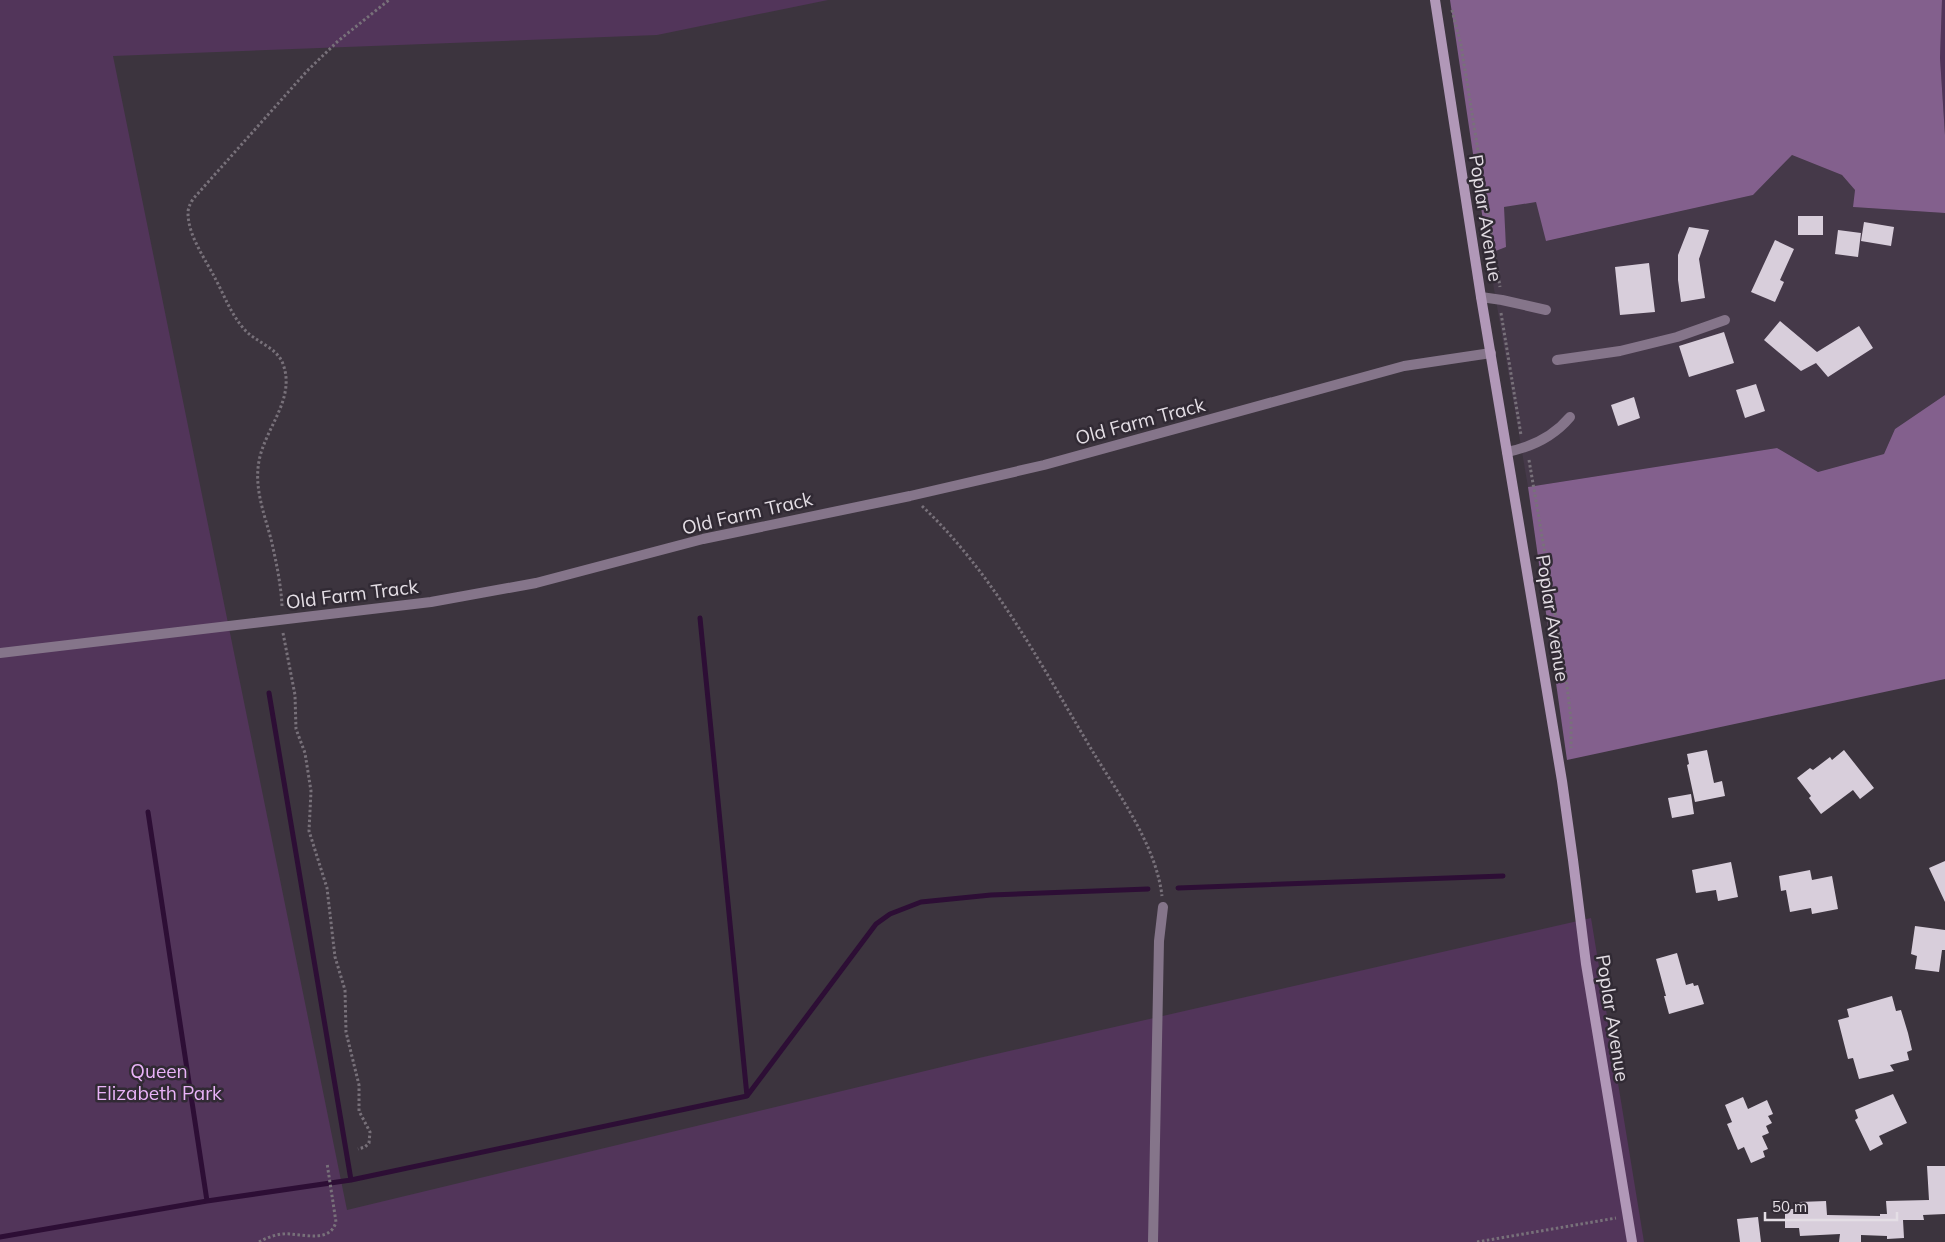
<svg xmlns="http://www.w3.org/2000/svg" width="1945" height="1242" font-family="Mulish,sans-serif">
<style>
.built{fill:#453949}
.green{fill:#52355a}
.forest{fill:#83608d}
.lines{fill:none;stroke-linecap:round;stroke-linejoin:round}
.stream{stroke:#2d0e35;stroke-width:5}
.building{fill:#d8cedb}
.path{stroke:#78717a;stroke-width:3;stroke-dasharray:2.5 2.5;stroke-linecap:butt}
.lane{stroke:#85758a;stroke-width:10}
.street{stroke:#85758a;stroke-width:10}
.secondary{stroke:#b198b8;stroke-width:10}
.labels{text-anchor:middle;stroke-width:5;stroke-linejoin:round;paint-order:stroke}
.street-label{font-size:19px;fill:#e4dee5;stroke:#312a34}
.park-label{font-size:19px;fill:#e9b3f8;stroke:#312a34}
</style>
<rect width="100%" height="100%" fill="#3c343e"/>
<path class="built" d="M 1792,155 L 1842,175 L 1855,190 L 1853,207 L 1945,213 L 1945,395 L 1895,429 L 1884,454 L 1818,472 L 1777,448 L 1528,487 L 1488,254 L 1506,247 L 1503,207 L 1536,201 L 1547,241 L 1753,195 Z"/>
<path class="green" d="M 0,0 L 828,0 L 657,35 L 113,56 L 347,1210 L 979,1058 L 1591,918 L 1644,1242 L 0,1242 Z
M 1942,0 L 1945,0 L 1945,135 L 1940,58 Z"/>
<path class="forest" d="M 1450,0 L 1942,0 L 1940,58 L 1945,135 L 1945,213 L 1853,207 L 1855,190 L 1842,175 L 1792,155 L 1753,195 L 1546,241 L 1536,202 L 1504,207 L 1506,247 L 1488,254 Z
M 1945,395 L 1945,679 L 1567,760 L 1528,487 L 1777,448 L 1818,472 L 1884,454 L 1895,429 Z"/>
<g class="lines">
<path class="stream" d="M 700,618 L 747,1096
M 269,693 L 351,1180
M 148,812 L 207,1201
M 1178,888 L 1503,876
M 0,1237 L 207,1201 L 351,1180 L 747,1096 L 876,924 L 890,914 L 921,902 L 991,895 L 1148,889"/>
</g>
<path class="building" d="M 1798,216 L 1823,216 L 1823,235 L 1798,235 Z
M 1864,222 L 1894,227 L 1891,246 L 1861,241 Z
M 1689,227 L 1709,230 L 1699,259 L 1705,298 L 1681,302 L 1678,280 L 1678,255 Z
M 1838,230 L 1861,233 L 1858,257 L 1835,254 Z
M 1775,240 L 1794,249 L 1780,280 L 1784,282 L 1775,302 L 1751,292 Z
M 1649,263 L 1655,312 L 1620,315 L 1615,267 Z
M 1780,321 L 1817,352 L 1859,326 L 1873,348 L 1828,377 L 1816,363 L 1801,371 L 1764,340 Z
M 1724,332 L 1734,363 L 1689,377 L 1679,346 Z
M 1756,384 L 1765,411 L 1745,418 L 1736,390 Z
M 1634,397 L 1640,418 L 1618,426 L 1611,405 Z
M 1707,750 L 1714,783 L 1722,781 L 1725,796 L 1695,802 L 1687,765 L 1689,764 L 1687,754 Z
M 1844,750 L 1874,788 L 1860,799 L 1853,790 L 1821,814 L 1809,798 L 1811,796 L 1797,778 L 1810,768 L 1813,770 L 1830,757 L 1832,760 Z
M 1691,794 L 1694,814 L 1672,818 L 1668,798 Z
M 1945,861 L 1945,902 L 1929,868 Z
M 1731,862 L 1738,897 L 1718,901 L 1716,890 L 1696,893 L 1692,870 Z
M 1810,870 L 1812,880 L 1832,876 L 1838,909 L 1812,914 L 1811,908 L 1790,912 L 1786,890 L 1781,891 L 1779,876 Z
M 1915,926 L 1945,930 L 1945,950 L 1942,950 L 1939,972 L 1915,969 L 1917,956 L 1911,954 Z
M 1677,953 L 1686,985 L 1693,983 L 1694,986 L 1698,985 L 1704,1004 L 1669,1014 L 1664,996 L 1666,996 L 1656,959 Z
M 1892,996 L 1896,1011 L 1901,1010 L 1908,1033 L 1912,1050 L 1907,1052 L 1909,1060 L 1890,1065 L 1894,1071 L 1859,1079 L 1853,1058 L 1848,1059 L 1838,1020 L 1849,1017 L 1847,1009 Z
M 1893,1094 L 1907,1123 L 1879,1136 L 1883,1144 L 1870,1151 L 1855,1120 L 1858,1118 L 1855,1110 Z
M 1743,1097 L 1748,1109 L 1767,1100 L 1773,1114 L 1768,1116 L 1772,1123 L 1766,1126 L 1769,1133 L 1762,1136 L 1768,1149 L 1763,1151 L 1765,1157 L 1751,1163 L 1744,1147 L 1738,1150 L 1727,1124 L 1732,1122 L 1725,1105 Z
M 1927,1166 L 1945,1166 L 1945,1214 L 1923,1215 L 1924,1220 L 1903,1220 L 1904,1238 L 1887,1239 L 1887,1236 L 1861,1235 L 1861,1242 L 1839,1242 L 1840,1234 L 1800,1236 L 1799,1228 L 1785,1228 L 1785,1209 L 1799,1209 L 1799,1202 L 1826,1201 L 1827,1215 L 1880,1216 L 1880,1214 L 1887,1214 L 1886,1201 L 1929,1200 Z
M 1758,1217 L 1761,1242 L 1740,1242 L 1737,1219 Z"/>
<g class="lines">
<path class="path" d="M 1452,10 L 1461,45 L 1500,287
M 1501,313 L 1521,435
M 1529,460 L 1566,677 L 1571,720 L 1571,748
M 922,506 C 995,575 1042,667 1093,752 C 1119,795 1156,845 1162,896
M 282,606 C 281,584 276,561 271,539 C 264,513 254,488 259,461 C 265,428 296,399 283,364 C 277,347 255,342 244,329 C 231,314 225,297 216,280 C 206,260 188,236 188,213 C 188,208 190,204 193,199 L 307,71 L 338,41 L 389,0
M 283,633 L 295,695 L 296,729 L 305,753 L 311,791 L 309,831 L 327,888 L 335,957 L 345,990 L 346,1032 L 359,1085 L 359,1111 L 370,1132 L 369,1143 L 365,1147 L 358,1149
M 259,1242 C 268,1237 279,1233 290,1234 C 308,1235 330,1242 336,1222 L 327,1163
M 1477,1242 L 1616,1218"/>
<path class="lane" d="M 1481,297 L 1502,300 L 1546,310
M 1507,452 C 1532,447 1554,436 1570,417
M 0,653 L 431,602 L 536,583 L 703,539 L 910,496 L 1044,465 L 1404,366 L 1491,353
M 1153,1242 L 1159,941 L 1163,907"/>
<path class="street" d="M 1557,360 L 1620,351 L 1677,337 L 1725,320"/>
<path class="secondary" d="M 1435,0 L 1481,297 L 1562,781 L 1573,860 L 1586,964 L 1632,1242"/>
</g>
<g class="labels">
<g class="street-label">
<text transform="translate(1486 218) rotate(81)" y="7">Poplar Avenue</text>
<text transform="translate(1140 421) rotate(-15)" y="7">Old Farm Track</text>
<text transform="translate(747 513) rotate(-13)" y="7">Old Farm Track</text>
<text transform="translate(352 594) rotate(-7)" y="7">Old Farm Track</text>
<text transform="translate(1553 618) rotate(81)" y="7">Poplar Avenue</text>
<text transform="translate(1613 1018) rotate(81)" y="7">Poplar Avenue</text>
</g>
<g class="park-label">
<text x="159" y="1078">Queen<tspan x="159" dy="22">Elizabeth Park</tspan></text>
</g>
</g>
<path d="M1765 1212v8h132v-8" fill="none" stroke="#e4dee5" stroke-width="2.5"/>
<text x="1772" y="1212" font-size="15" fill="#e4dee5" stroke="#312a34" stroke-width="4" paint-order="stroke">50 m</text>
</svg>
